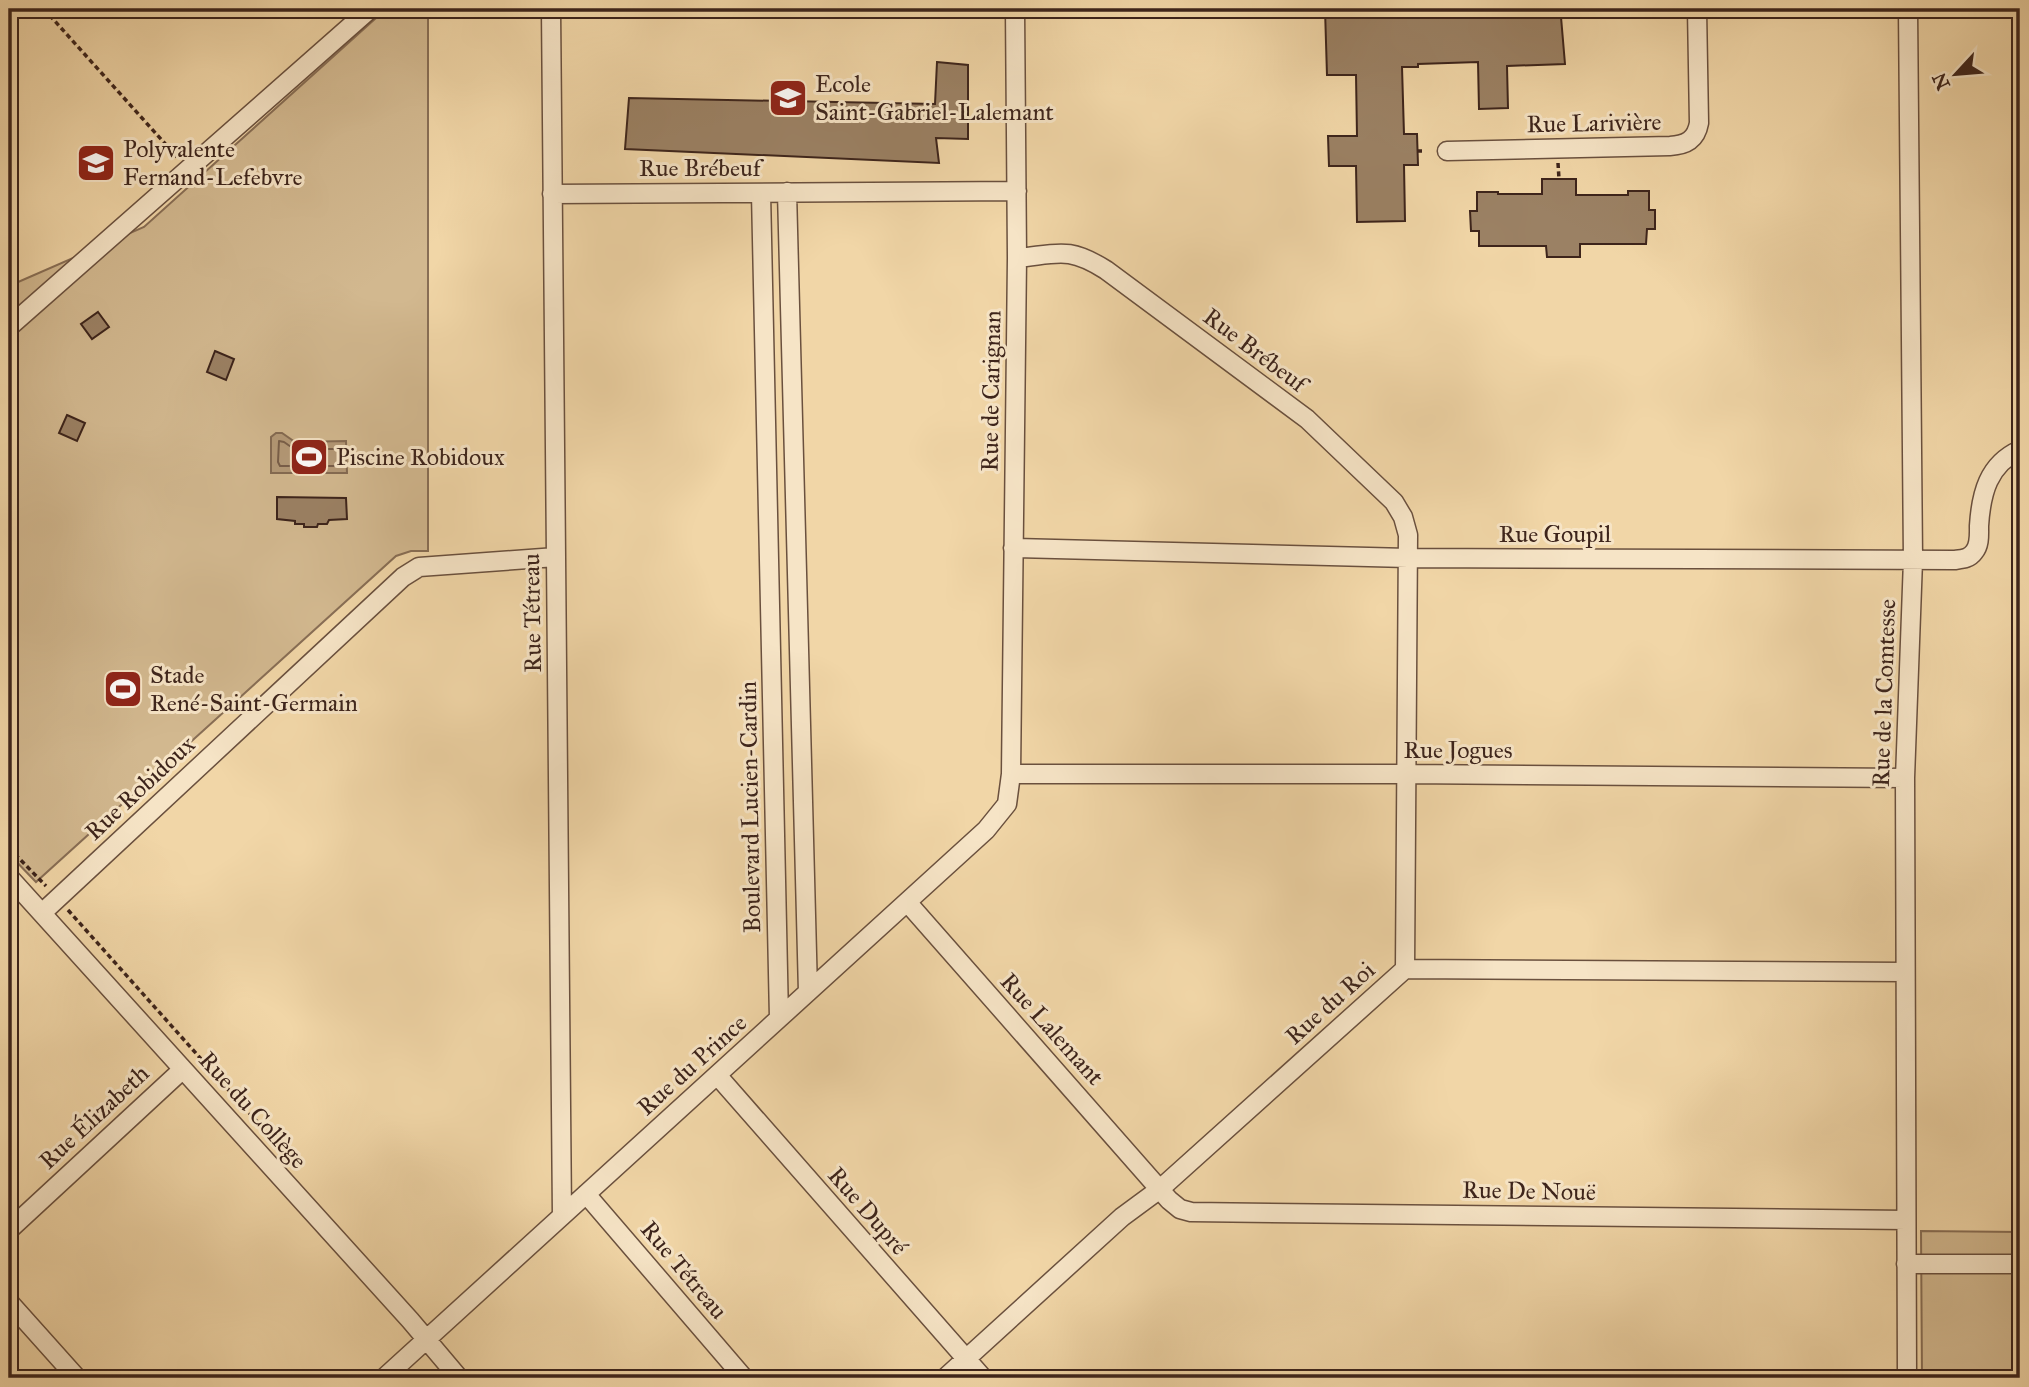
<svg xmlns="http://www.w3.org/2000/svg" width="2029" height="1387" font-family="'IM FELL Great Primer',serif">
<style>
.green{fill:#d2b88f;stroke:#886e55;stroke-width:2}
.water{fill:#b49977;stroke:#846a52;stroke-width:2}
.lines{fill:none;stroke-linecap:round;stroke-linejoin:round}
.shore{stroke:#785e49;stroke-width:2}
.building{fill:#9b8164;stroke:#3d241b;stroke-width:2}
.minor-casing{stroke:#6a503e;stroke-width:21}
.path{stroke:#3d241b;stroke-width:3.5;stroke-dasharray:5 3.5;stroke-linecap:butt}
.minor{stroke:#f6e4c6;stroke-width:18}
.labels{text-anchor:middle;stroke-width:6;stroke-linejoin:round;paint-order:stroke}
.poi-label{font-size:24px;fill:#3d241b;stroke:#f6e4c6;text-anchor:start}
.street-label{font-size:24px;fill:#3d241b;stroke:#f6e4c6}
</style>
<rect width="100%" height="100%" fill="#f1d6a7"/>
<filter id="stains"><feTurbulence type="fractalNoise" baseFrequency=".00286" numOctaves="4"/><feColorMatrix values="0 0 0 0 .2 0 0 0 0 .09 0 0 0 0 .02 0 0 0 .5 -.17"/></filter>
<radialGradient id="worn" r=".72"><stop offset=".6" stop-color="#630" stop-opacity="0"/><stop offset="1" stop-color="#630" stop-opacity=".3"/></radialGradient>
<path class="green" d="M 386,9 L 428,9 L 428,551 L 411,551 L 396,556 L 36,882 L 9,854 L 9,286 L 144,227 Z
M 1921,1231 L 2020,1232 L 2020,1378 L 1922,1378 Z"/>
<path class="water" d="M 276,433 L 282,433 L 295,442 L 346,441 L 347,473 L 271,473 L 271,437 Z"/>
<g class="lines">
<path class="shore" d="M 279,441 L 284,442 L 294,449 L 337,449 L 340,451 L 340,464 L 336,466 L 280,466 L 278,462 Z"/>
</g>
<path class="building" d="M 1325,9 L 1421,9 L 1422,16 L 1475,15 L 1474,9 L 1507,9 L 1507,18 L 1561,17 L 1565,64 L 1507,66 L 1508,108 L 1479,109 L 1478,62 L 1418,64 L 1418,67 L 1402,67 L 1404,134 L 1417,134 L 1418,165 L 1404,165 L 1405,221 L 1357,222 L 1356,166 L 1329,166 L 1328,136 L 1357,136 L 1356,75 L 1327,75 Z
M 937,62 L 968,65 L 968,139 L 936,138 L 939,163 L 625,149 L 629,98 L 935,104 Z
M 1542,179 L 1576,179 L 1576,195 L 1628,195 L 1628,191 L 1649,191 L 1649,210 L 1655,210 L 1655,229 L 1647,229 L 1646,244 L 1580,244 L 1580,257 L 1547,257 L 1546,246 L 1479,246 L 1479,231 L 1471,231 L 1470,211 L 1477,211 L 1477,192 L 1498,192 L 1498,194 L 1542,194 Z
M 98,312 L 109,327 L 92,339 L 81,324 Z
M 215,351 L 234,359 L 226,380 L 207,372 Z
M 67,415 L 85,423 L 77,441 L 59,433 Z
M 277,497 L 346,498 L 347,519 L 329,520 L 327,524 L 318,524 L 317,527 L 304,527 L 304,524 L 295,524 L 295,521 L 277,519 Z"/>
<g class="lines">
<g class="minor-casing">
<path id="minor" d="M 551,9 L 562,1216
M 1447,151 L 1670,146 C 1686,145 1696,140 1699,123 L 1697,9
M 787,192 L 808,992
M 761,193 L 779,1018
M 552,194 L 1017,191
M 1017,258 C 1058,254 1068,246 1106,270 L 1307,419 L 1394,502 L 1403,517 L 1408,535 L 1405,969
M 9,327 L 370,9
M 1013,548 L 1408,558 L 1954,560 C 1962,559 1969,559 1974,552 C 1980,545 1979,535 1979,526 C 1981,494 1988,464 2020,450
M 1011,774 L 1406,774 L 1905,778
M 9,877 L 410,1320 L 459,1378
M 907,902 L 1169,1200 L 1180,1209 L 1191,1212 L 1906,1220
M 42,913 L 403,577 L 419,567 L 556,557
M 717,1075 L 983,1378
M 586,1194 L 744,1378
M 9,1230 L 182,1070
M 1906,1264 L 2020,1264
M 9,1302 L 77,1378
M 384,1378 L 986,830 L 1007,804 L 1011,774 L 1017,258 L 1015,9
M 945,1378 L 1122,1217 L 1160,1189 L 1405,969 L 1905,972
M 1907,1378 L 1905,778 L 1913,560 L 1908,9"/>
</g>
<path class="path" d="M 44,9 L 177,157
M 1417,151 L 1425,151
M 1558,163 L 1559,179
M 9,848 L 46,886
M 68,910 L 277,1144"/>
<use href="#minor" class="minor"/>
</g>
<defs>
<g id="school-square" transform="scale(2.0125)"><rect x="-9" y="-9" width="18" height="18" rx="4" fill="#8f2418" stroke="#f6e4c6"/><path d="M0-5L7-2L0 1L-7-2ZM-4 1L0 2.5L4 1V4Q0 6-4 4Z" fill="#fff"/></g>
<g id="stadium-square" transform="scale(2.0125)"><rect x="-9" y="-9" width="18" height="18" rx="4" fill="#8f2418" stroke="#f6e4c6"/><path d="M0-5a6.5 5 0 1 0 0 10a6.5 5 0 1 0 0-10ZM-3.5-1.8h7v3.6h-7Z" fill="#fff"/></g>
</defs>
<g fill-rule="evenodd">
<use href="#school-square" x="788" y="98"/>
<use href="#school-square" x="96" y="163"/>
<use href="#stadium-square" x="309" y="457"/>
<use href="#stadium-square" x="123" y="689"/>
</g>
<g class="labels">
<g class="poi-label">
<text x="815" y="92">Ecole<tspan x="815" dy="28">Saint-Gabriel-Lalemant</tspan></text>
<text x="123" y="157">Polyvalente<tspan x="123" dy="28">Fernand-Lefebvre</tspan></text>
<text x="336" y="465">Piscine Robidoux</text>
<text x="150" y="683">Stade<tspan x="150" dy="28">René-Saint-Germain</tspan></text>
</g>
<g class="street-label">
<text transform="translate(1594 123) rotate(-1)" y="8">Rue Larivière</text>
<text x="700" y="176">Rue Brébeuf</text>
<text transform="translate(1255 350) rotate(37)" y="8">Rue Brébeuf</text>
<text transform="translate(991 391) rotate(-89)" y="8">Rue de Carignan</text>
<text x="1555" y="542">Rue Goupil</text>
<text transform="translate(532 613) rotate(-91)" y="8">Rue Tétreau</text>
<text transform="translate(1884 693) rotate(-88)" y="8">Rue de la Comtesse</text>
<text x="1458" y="758">Rue Jogues</text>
<text transform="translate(140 788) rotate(-43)" y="8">Rue Robidoux</text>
<text transform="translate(750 807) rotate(-91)" y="8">Boulevard Lucien-Cardin</text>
<text transform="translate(1330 1003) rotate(-42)" y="8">Rue du Roi</text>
<text transform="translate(1052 1029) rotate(48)" y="8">Rue Lalemant</text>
<text transform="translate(692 1065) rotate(-42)" y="8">Rue du Prince</text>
<text transform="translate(253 1110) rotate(48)" y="8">Rue du Collège</text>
<text transform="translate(94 1117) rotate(-43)" y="8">Rue Élizabeth</text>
<text transform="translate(1529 1191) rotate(1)" y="8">Rue De Nouë</text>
<text transform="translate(868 1211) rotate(49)" y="8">Rue Dupré</text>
<text transform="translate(684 1270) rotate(50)" y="8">Rue Tétreau</text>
</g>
</g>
<rect width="2029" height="1387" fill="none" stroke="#f1d6a7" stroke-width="35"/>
<rect x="10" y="10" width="2008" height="1366" fill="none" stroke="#3d241b" stroke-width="3.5"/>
<rect x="18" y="18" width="1994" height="1352" fill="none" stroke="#3d241b" stroke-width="2"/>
<g transform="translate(1956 74) rotate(244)" stroke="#f6e4c6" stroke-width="5" paint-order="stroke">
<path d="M0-5L12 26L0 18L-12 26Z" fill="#3d241b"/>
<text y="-10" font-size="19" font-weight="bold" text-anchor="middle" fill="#3d241b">N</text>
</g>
<rect width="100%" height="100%" filter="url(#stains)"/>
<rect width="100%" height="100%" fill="url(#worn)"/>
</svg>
